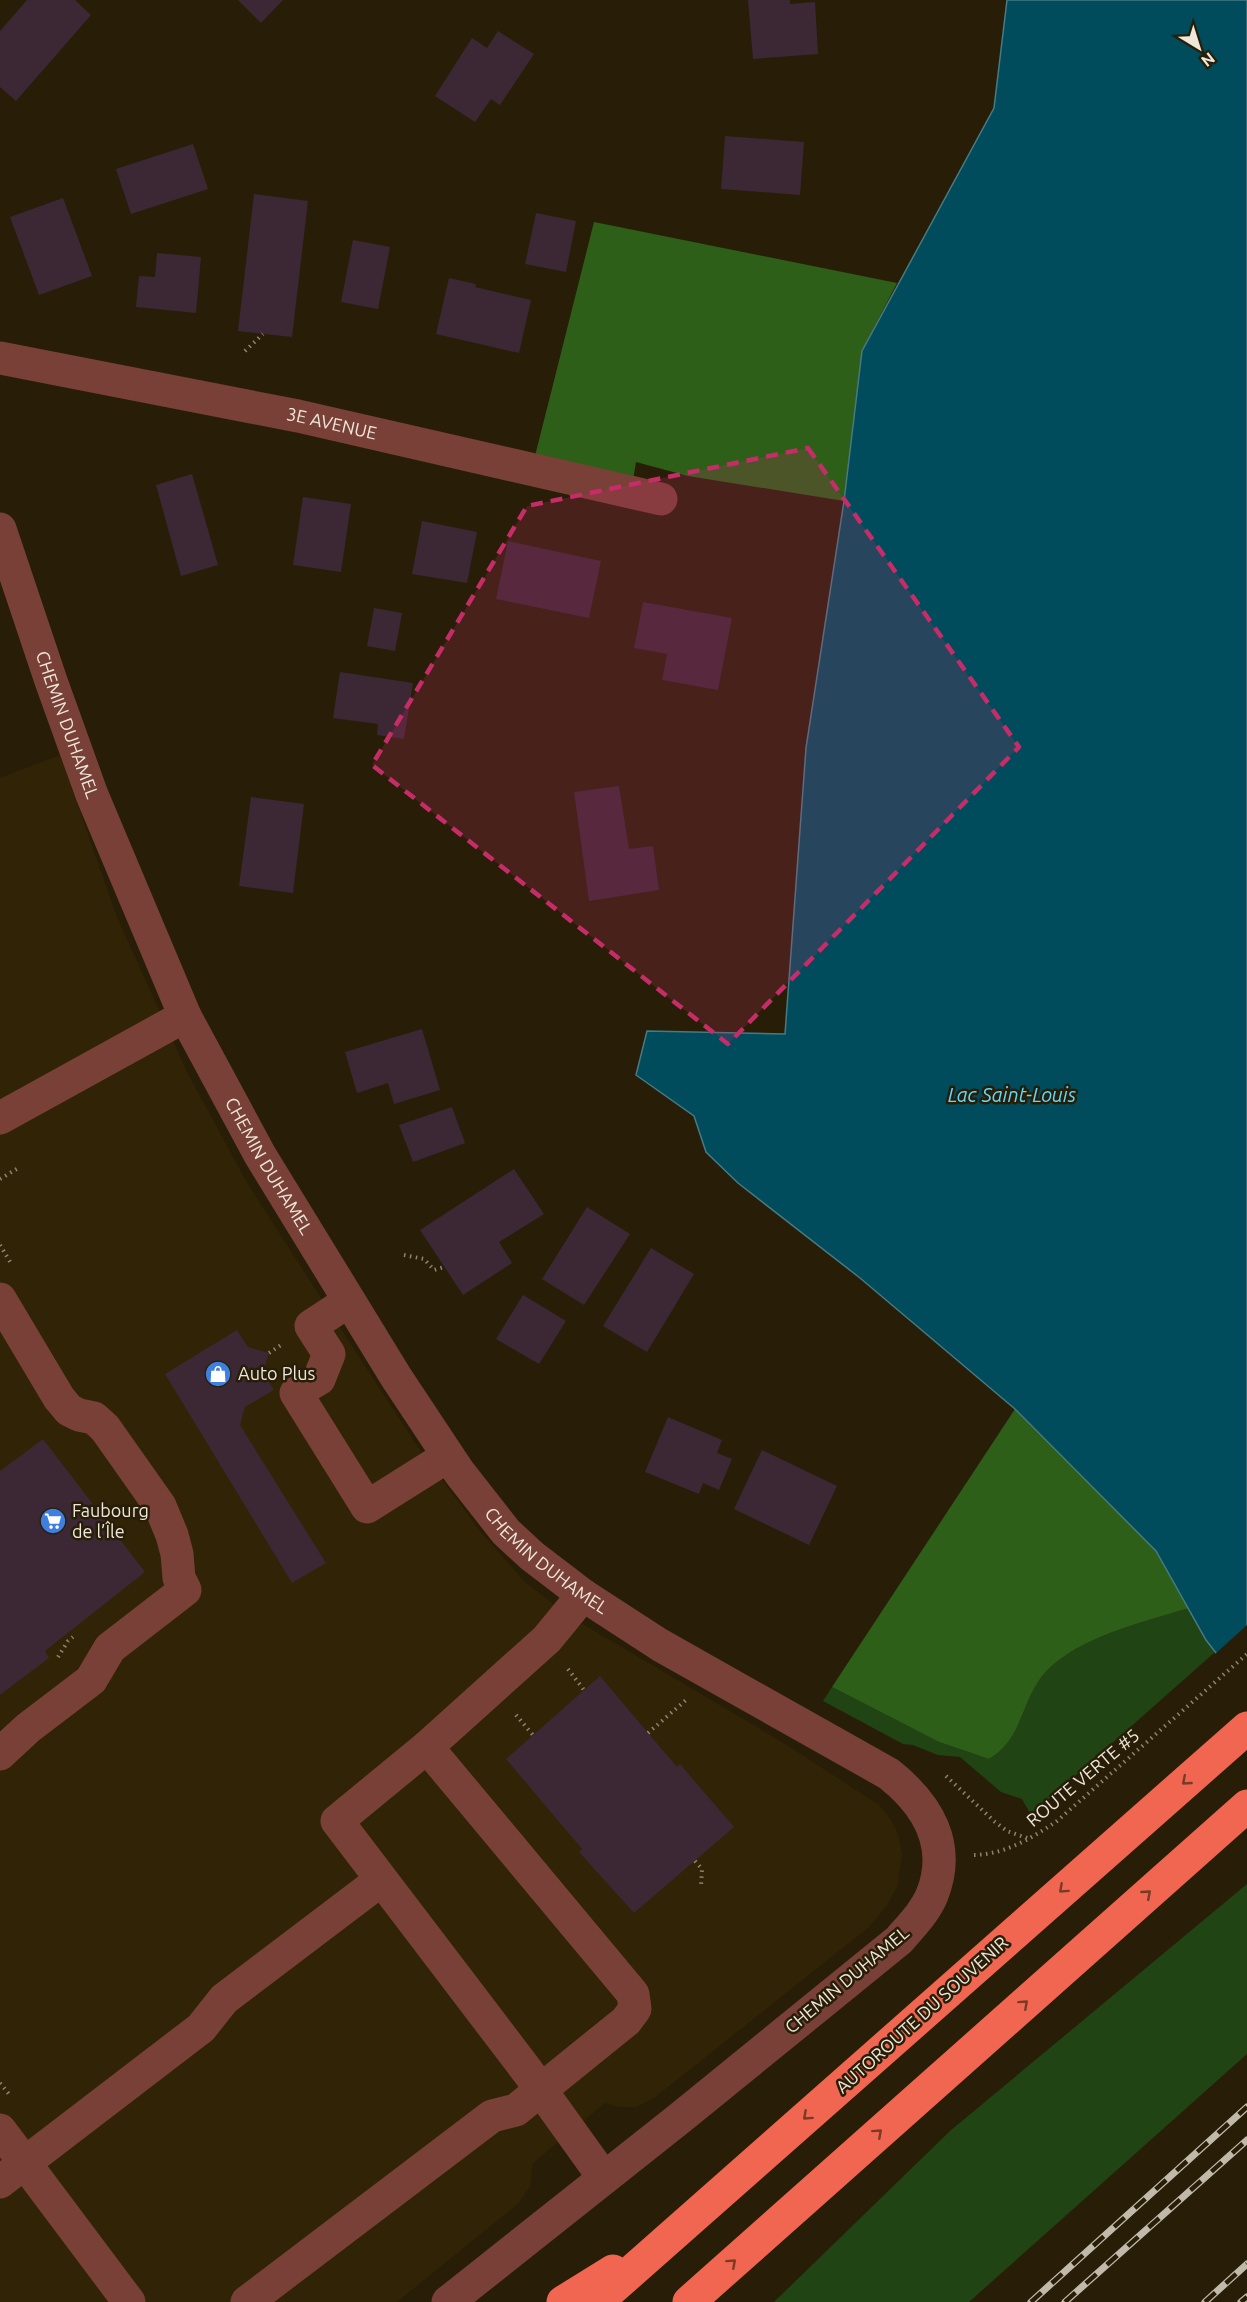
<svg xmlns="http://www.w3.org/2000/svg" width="1247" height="2302" font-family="Ubuntu,sans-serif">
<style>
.built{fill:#312305}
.green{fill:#214414}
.forest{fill:#2d5f18}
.water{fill:#004b5c;stroke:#477a82;stroke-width:1.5}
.pier{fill:#281e08}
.building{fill:#3c2735}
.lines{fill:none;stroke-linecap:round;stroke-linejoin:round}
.path{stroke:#8c8473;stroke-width:4;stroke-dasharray:1.5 4.5;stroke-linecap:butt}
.minor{stroke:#784036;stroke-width:33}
.highway{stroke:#f16650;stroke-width:33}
.rail-casing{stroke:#c1baab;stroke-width:7}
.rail{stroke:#281e08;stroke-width:4.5;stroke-dasharray:14;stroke-linecap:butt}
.oneway{stroke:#783b25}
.marked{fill:#c62d68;fill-opacity:0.2;stroke:#c62d68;stroke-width:4.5;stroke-dasharray:12 8;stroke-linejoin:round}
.labels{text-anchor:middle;stroke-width:5;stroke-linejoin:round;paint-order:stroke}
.street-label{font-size:18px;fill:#eee7da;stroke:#281e08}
.poi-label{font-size:18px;fill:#eee7da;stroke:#281e08;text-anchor:start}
.water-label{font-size:20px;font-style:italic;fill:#62d9fb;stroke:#281e08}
</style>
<rect width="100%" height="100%" fill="#281e08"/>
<path class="built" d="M 60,755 L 117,917 L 188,1074 L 246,1181 L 319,1295 L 417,1446 L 480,1531 L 525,1582 L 569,1616 L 782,1742 L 879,1805 L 889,1817 L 898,1834 L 902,1855 L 897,1887 L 887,1905 L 869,1927 L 654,2098 L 636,2107 L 619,2107 L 605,2103 L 533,2163 L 530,2186 L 519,2203 L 397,2302 L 0,2302 L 0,778 Z"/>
<path class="green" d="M 1189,1608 L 1206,1640 L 1215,1652 L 1031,1815 L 1022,1799 L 1001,1792 L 960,1757 L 938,1755 L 913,1745 L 903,1744 L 823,1701 L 832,1687 L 939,1742 L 989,1759 C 1020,1741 1020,1710 1038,1682 C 1067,1639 1141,1623 1189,1608 Z
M 1247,1884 L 1247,2054 L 969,2302 L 774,2302 L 950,2131 Z"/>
<path class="forest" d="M 594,222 L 897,283 L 862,351 L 844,501 L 688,476 L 636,462 L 633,480 L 535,456 Z
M 1015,1409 L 1156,1551 L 1189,1608 C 1141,1623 1067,1639 1038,1682 C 1020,1710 1020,1741 989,1759 L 939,1742 L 832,1687 Z"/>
<path class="water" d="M 1007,0 L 1247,0 L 1247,1693 L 1206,1640 L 1156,1551 L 1015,1409 L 860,1278 L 738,1183 L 706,1152 L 694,1116 L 636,1075 L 647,1031 L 785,1034 L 806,748 L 844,501 L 862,351 L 994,108 Z"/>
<path class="pier" d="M 1247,1625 L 1247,1696 L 1214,1655 Z"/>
<path class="building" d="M 27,0 L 75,0 L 91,15 L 16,101 L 0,87 L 0,31 Z
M 238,0 L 283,0 L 261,23 Z
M 748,0 L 790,0 L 790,4 L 815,2 L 818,54 L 753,59 Z
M 498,31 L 534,54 L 500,105 L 491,99 L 475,122 L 435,96 L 472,38 L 487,48 Z
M 725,136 L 804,142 L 800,195 L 721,189 Z
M 193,144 L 208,189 L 131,214 L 116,169 Z
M 254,194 L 308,201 L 292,337 L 238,331 Z
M 63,198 L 92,276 L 39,295 L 10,217 Z
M 536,213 L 576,221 L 566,272 L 525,264 Z
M 353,240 L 390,247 L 378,309 L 341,302 Z
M 157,253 L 201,257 L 196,313 L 136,307 L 139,276 L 155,277 Z
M 449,278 L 476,284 L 475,287 L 531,300 L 519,353 L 436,334 Z
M 192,474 L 218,565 L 181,576 L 156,485 Z
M 303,497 L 351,504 L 341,572 L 293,565 Z
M 422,521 L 477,532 L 467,583 L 412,574 Z
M 508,541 L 601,561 L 589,618 L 496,599 Z
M 643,602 L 732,618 L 718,690 L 662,680 L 667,654 L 634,648 Z
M 374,608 L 402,613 L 395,651 L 367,646 Z
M 340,672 L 413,683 L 404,739 L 377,735 L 378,724 L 333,718 Z
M 619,786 L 629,849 L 653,846 L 659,890 L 589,901 L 574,792 Z
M 251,797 L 304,804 L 293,893 L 239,886 Z
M 422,1029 L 440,1090 L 394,1104 L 388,1083 L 357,1093 L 345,1052 Z
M 452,1107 L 465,1143 L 413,1162 L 399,1125 Z
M 514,1169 L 544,1214 L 499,1242 L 512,1263 L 463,1295 L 420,1230 Z
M 587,1207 L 630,1234 L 584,1305 L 542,1279 Z
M 651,1248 L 694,1274 L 647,1352 L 603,1326 Z
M 523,1295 L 566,1321 L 539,1364 L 496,1339 Z
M 237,1330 L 248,1347 L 269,1353 L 263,1372 L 274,1390 L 245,1407 L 240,1425 L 326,1563 L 292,1583 L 165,1374 Z
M 668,1417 L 722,1440 L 717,1453 L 732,1459 L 719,1490 L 703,1483 L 699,1494 L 645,1472 Z
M 43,1439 L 145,1572 L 45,1651 L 49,1658 L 0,1695 L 0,1471 Z
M 762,1450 L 837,1486 L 809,1545 L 734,1509 Z
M 600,1676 L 677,1767 L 680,1764 L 734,1827 L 634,1913 L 579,1852 L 582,1849 L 506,1759 Z"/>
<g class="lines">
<path class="path" d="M 245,351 L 263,334
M 0,1179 L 20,1167
M 0,1245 L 12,1265
M 404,1255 L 424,1259 L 434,1270 L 444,1267
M 269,1353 L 281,1345
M 58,1657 L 68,1641 L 73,1637
M 568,1669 L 584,1690
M 516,1715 L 533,1735
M 648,1733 L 686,1700
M 946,1776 L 995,1822 L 1007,1831 L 1030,1839
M 974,1855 C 1006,1854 1032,1838 1057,1821 L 1247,1654
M 695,1861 L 702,1869 L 701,1886
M 0,2083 L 9,2094"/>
<g class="minor">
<path id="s1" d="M 0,358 L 298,416 L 661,499"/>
<path id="s2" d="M 0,529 L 51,681 L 92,795 L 185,1016 L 260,1155 L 396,1377 L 459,1472 L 506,1532 L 532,1556 L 583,1595 L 660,1645 L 889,1774 C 928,1805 952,1845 932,1895 C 925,1912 911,1926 899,1940 L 680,2118 L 448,2302"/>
<path d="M 0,1118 L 185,1016"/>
<path d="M 0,1299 L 59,1398 L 69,1410 L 79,1415 L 94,1418 L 105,1428 L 160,1506 L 172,1535 L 177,1554 L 179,1578 L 185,1590 L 110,1648 L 91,1680 L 28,1728 L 0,1754"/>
<path d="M 349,1301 L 311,1326 L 329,1354 L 319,1379 L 296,1393 L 367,1507 L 448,1456"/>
<path d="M 583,1595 L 547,1639 L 427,1747 L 337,1821 L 528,2072 L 604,2178"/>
<path d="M 0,2130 L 129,2302"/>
<path d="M 0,2182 L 201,2028 L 224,1999 L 381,1880"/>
<path d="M 247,2302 L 492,2116 L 516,2110 L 626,2021 L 635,2009 L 633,1994 L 427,1747"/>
</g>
<path class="highway" d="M 563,2302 L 613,2271
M 597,2302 L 1247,1728
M 689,2302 L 1247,1806"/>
<g class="rail-casing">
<path id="rail" d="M 1031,2302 L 1247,2107
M 1065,2302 L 1247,2140
M 1205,2302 L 1247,2264
M 1241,2302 L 1247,2297"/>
</g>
<use href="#rail" class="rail"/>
</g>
<defs><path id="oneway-chevron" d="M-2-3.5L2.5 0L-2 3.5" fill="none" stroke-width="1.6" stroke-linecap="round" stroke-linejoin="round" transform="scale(1.5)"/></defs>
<g class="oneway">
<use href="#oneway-chevron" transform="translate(1186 1781) rotate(139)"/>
<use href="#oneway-chevron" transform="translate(1063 1889) rotate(138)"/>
<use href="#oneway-chevron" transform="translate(1147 1894) rotate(-41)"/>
<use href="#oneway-chevron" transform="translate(1024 2004) rotate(-42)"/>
<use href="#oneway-chevron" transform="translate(807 2116) rotate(138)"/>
<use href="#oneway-chevron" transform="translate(878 2133) rotate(-42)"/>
<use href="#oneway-chevron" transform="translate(732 2263) rotate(-42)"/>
</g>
<path class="marked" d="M 808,448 L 1019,747 L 728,1044 L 372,765 L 527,506 Z"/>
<defs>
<g id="shop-disc" transform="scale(1.35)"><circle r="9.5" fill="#3f7fe0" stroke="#281e08"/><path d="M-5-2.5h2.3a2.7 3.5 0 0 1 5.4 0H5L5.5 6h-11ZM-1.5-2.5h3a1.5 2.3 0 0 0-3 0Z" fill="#fff"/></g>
<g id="supermarket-disc" transform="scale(1.35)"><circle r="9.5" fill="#3f7fe0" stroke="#281e08"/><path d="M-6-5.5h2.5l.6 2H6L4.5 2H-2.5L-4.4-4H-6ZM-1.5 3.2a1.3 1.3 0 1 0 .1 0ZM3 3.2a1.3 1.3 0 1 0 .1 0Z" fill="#fff"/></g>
</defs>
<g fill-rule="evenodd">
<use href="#shop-disc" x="218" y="1374"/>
<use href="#supermarket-disc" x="53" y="1521"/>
</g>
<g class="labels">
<g class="street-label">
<text dy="6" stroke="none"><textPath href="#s1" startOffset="338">3E AVENUE</textPath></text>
<text dy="6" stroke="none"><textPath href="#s2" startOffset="207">CHEMIN DUHAMEL</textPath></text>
<text dy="6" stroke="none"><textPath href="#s2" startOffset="693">CHEMIN DUHAMEL</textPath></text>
<text dy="6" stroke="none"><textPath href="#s2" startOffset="1179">CHEMIN DUHAMEL</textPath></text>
<text transform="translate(1083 1778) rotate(-40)" y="6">ROUTE VERTE #5</text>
<text transform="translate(847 1980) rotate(-40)" y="6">CHEMIN DUHAMEL</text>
<text transform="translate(922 2015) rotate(-42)" y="6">AUTOROUTE DU SOUVENIR</text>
</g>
<g class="poi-label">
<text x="238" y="1380">Auto Plus</text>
<text x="72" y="1517">Faubourg<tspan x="72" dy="21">de l’Île</tspan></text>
</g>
<g class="water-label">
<text x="1012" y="1102">Lac Saint-Louis</text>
</g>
</g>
<g transform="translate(1199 48) rotate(142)" stroke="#281e08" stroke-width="4.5" paint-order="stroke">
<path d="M0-4.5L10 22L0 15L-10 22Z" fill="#eee7da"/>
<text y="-9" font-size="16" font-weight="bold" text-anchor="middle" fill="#eee7da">N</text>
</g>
</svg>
